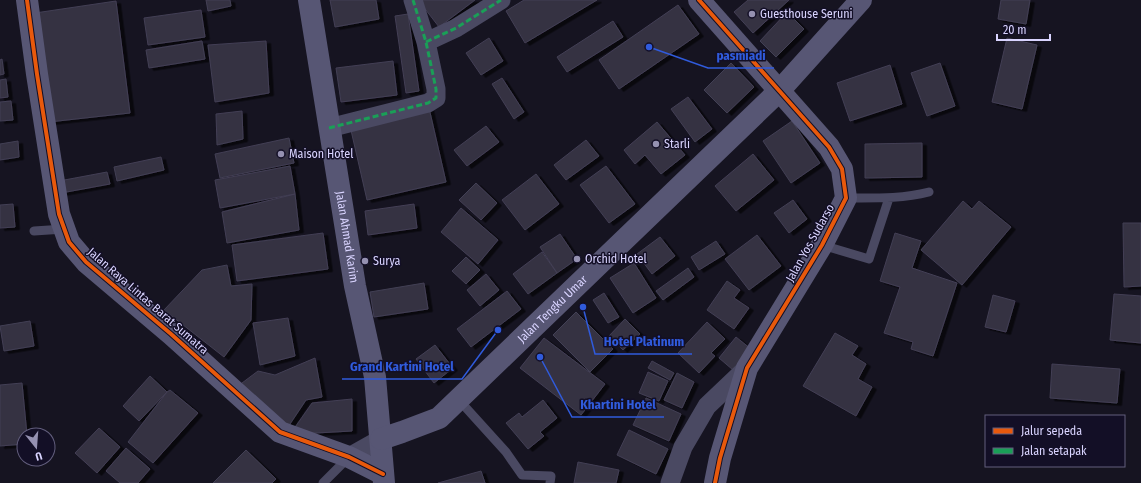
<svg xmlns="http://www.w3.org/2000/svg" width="1141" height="483" font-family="'Fira Sans Condensed',sans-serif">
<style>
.building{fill:#343243;stroke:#433f54;filter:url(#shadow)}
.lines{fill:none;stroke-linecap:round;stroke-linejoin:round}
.lane{stroke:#4a4962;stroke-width:9}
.street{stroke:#4a4962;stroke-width:19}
.secondary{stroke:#575674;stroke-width:22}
.quiet{stroke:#1a9f57;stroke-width:3;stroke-dasharray:6 3;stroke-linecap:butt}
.cycleway-casing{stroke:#130f26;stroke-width:6}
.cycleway{stroke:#e8590c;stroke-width:4}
.poi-dot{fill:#9591b1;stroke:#130f26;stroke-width:1.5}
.labels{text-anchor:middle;stroke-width:3;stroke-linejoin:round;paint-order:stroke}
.poi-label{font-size:12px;fill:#d9d4ff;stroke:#130f26;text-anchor:start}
.street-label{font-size:12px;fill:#d9d4ff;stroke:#130f26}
.leader{fill:none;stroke:#305bdc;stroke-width:1.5}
.callout-dot{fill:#305bdc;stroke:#130f26;stroke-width:1.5}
.callout-label{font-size:13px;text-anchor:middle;font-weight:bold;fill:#305bdc;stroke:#130f26;stroke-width:3;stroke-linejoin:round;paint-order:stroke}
</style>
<defs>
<filter id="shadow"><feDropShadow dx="4.5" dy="2.5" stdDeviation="0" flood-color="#0009"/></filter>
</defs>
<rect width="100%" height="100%" fill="#161421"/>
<path class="building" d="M 206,0 L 230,0 L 231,6 L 208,11 Z
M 330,0 L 376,0 L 379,19 L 335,27 Z
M 421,0 L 475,0 L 439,27 L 419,1 Z
M 524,0 L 597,0 L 525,43 L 506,11 Z
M 748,0 L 789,0 L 753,33 L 734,12 Z
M 1001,0 L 1030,0 L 1026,24 L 998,19 Z
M 116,1 L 130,113 L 49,122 L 35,13 Z
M 678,5 L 699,34 L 619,89 L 599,60 Z
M 201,10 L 205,37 L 148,45 L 144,18 Z
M 787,12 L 804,29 L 776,57 L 760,41 Z
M 408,14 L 419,91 L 406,93 L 395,16 Z
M 613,21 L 623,37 L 567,72 L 557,57 Z
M 489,38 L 503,61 L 481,75 L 466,53 Z
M 1007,38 L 1037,45 L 1022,109 L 992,102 Z
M 202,41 L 205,59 L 149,68 L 146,50 Z
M 266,41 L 269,93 L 215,102 L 208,45 Z
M 2,59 L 4,74 L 0,75 L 0,60 Z
M 393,61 L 397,95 L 341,102 L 336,68 Z
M 731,63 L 754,87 L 727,113 L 704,90 Z
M 940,63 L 955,106 L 927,116 L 911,73 Z
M 890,65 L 902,104 L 850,121 L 837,83 Z
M 502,78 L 524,112 L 514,119 L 492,84 Z
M 6,79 L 8,97 L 0,98 L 0,80 Z
M 688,97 L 712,129 L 695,142 L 671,109 Z
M 11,101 L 13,120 L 0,121 L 0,102 Z
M 429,108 L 446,182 L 367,200 L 350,126 Z
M 242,111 L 243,139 L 217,145 L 216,114 Z
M 792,121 L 820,163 L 791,183 L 763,141 Z
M 657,122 L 685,155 L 661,174 L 645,155 L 635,164 L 624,150 Z
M 486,126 L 499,142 L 467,166 L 454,150 Z
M 289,138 L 294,163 L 220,178 L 215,154 Z
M 586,140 L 599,156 L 566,180 L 554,165 Z
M 18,141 L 19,157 L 0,160 L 0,144 Z
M 922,143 L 922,177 L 865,178 L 865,144 Z
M 753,154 L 774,180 L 736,211 L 715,186 Z
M 161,157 L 164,170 L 117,181 L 114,167 Z
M 290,166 L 295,194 L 220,208 L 215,180 Z
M 606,166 L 635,204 L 609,223 L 580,185 Z
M 107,172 L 110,184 L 61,193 L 59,181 Z
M 536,174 L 559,204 L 525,230 L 502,200 Z
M 476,183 L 497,203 L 481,220 L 459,200 Z
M 295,194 L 299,230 L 227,243 L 222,212 Z
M 793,200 L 807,219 L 789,233 L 774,213 Z
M 963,201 L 972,209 L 979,201 L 1011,227 L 962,285 L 921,250 Z
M 13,204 L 15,227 L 0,228 L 0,205 Z
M 414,204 L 417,228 L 368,235 L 365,211 Z
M 461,208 L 498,240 L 478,264 L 441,232 Z
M 1123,223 L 1141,223 L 1141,286 L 1124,287 Z
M 323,233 L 328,269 L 237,281 L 232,245 Z
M 895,233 L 921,241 L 912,268 L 957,283 L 933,356 L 911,349 L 913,342 L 884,333 L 900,287 L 880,281 Z
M 560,234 L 577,259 L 557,273 L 540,247 Z
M 757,235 L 781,266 L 749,290 L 725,259 Z
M 660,237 L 675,256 L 652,274 L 637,254 Z
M 716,241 L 725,254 L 699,270 L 691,257 Z
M 542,252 L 557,273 L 528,294 L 513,274 Z
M 466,257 L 480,270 L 466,284 L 452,271 Z
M 634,263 L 656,298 L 633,313 L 610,278 Z
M 227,265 L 231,286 L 252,284 L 251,320 L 224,357 L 164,310 L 202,270 Z
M 688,268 L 694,277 L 663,300 L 656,291 Z
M 486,274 L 499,290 L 480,306 L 467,290 Z
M 727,281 L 740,290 L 734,298 L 749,308 L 734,329 L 707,310 Z
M 424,283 L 428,309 L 374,317 L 370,292 Z
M 507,291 L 521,309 L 471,347 L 457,329 Z
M 604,293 L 619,317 L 608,323 L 593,300 Z
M 1114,294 L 1141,296 L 1141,343 L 1110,340 Z
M 993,295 L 1015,301 L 1006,332 L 985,327 Z
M 576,312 L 613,349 L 590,372 L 553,335 Z
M 288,318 L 295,356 L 260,365 L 253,323 Z
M 625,319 L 640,334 L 623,350 L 609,336 Z
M 30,321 L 34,346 L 4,351 L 0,326 Z
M 707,322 L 725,339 L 711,353 L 715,356 L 699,373 L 678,353 Z
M 835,333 L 858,346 L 852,355 L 866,364 L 858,379 L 872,387 L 856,416 L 803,386 Z
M 736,337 L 751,349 L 733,370 L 719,358 Z
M 544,338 L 605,384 L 581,415 L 520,368 Z
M 435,345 L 453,368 L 434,383 L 416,359 Z
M 315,358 L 322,397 L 306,400 L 288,427 L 238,386 L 258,371 L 275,375 Z
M 652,361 L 674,373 L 670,380 L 648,368 Z
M 1052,364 L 1120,369 L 1117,403 L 1050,398 Z
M 648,372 L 668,381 L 659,401 L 639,393 Z
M 677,373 L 694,382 L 682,408 L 664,400 Z
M 150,376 L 167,392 L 139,421 L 123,406 Z
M 22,383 L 27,435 L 24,435 L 24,444 L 0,446 L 0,385 Z
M 170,390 L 198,413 L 153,463 L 128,442 L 167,392 Z
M 646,398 L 681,414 L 669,441 L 633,425 Z
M 352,399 L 352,431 L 298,434 L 291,433 L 312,403 Z
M 543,400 L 557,418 L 540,432 L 544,436 L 528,449 L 506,423 L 519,413 L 522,417 Z
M 99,428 L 120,447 L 97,473 L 75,453 Z
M 629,430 L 668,449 L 656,474 L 617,455 Z
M 126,448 L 150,469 L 138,483 L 120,483 L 106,471 Z
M 246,450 L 276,479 L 272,483 L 213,483 Z
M 578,462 L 619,470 L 616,483 L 574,483 Z
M 481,471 L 485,483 L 438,483 Z"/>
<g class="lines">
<path class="lane" d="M 846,198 C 875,198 902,199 929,192
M 34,231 L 64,229
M 822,245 L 869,259 L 889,198
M 458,399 L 506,452 L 522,475 L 551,476 L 550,483
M 323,483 L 349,457"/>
<path class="street" d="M 426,42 L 456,28 L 501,0
M 329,128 L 428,103 L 436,98 L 436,89 L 426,42 L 413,0
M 349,457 L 381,439
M 670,483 L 683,447 L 707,406 L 747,368"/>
<g class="secondary">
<path d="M 27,0 L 37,74 L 59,214 L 69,242 L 86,262 L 171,334 L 280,432 L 349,457 L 383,474"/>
<path id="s1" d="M 309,0 L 355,286 L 375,377 L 384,483"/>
<path d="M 699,0 L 829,147 L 842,169 L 846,198 L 822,245 L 747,368 L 720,458 L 715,483"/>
<path id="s2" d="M 381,439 L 402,432 L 439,418 L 780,90 L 861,0"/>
</g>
<path class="quiet" d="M 426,42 L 456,28 L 501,0
M 329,128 L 428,103 L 436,98 L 436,89 L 426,42 L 413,0"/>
<g class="cycleway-casing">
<path id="cycleway" d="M 27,0 L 37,74 L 59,214 L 69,242 L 86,262 L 171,334 L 280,432 L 349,457 L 383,474
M 699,0 L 829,147 L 842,169 L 846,198 L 822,245 L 747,368 L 720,458 L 715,483"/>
</g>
<use href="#cycleway" class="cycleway"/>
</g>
<g class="poi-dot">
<circle cx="752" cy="14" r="4"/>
<circle cx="656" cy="144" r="4"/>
<circle cx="281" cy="154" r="4"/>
<circle cx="577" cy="259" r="4"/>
<circle cx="365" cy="261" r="4"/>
</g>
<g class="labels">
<g class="poi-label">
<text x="760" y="18">Guesthouse Seruni</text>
<text x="664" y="148">Starli</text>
<text x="289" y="158">Maison Hotel</text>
<text x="585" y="263">Orchid Hotel</text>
<text x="373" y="265">Surya</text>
</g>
<g class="street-label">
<text dy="4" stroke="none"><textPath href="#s1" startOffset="240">Jalan Ahmad Karim</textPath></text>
<text transform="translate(810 243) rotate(-61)" y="4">Jalan Yos Sudarso</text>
<text transform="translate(148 301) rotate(41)" y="4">Jalan Raya Lintas Barat Sumatra</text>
<text dy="4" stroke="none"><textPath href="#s2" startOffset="219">Jalan Tengku Umar</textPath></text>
</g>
</g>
<path class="leader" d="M649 47L708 68H774M583 307L595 354H692M498 330L462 379H342M540 357L572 417H664"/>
<g class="callout-dot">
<circle cx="649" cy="47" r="4"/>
<circle cx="583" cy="307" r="4"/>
<circle cx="498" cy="330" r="4"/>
<circle cx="540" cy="357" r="4"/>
</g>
<g class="callout-label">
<text x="741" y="60">pasmiadi</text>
<text x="644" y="346">Hotel Platinum</text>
<text x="402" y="371">Grand Kartini Hotel</text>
<text x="618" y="409">Khartini Hotel</text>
</g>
<rect x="985" y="415" width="140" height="52" fill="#130f26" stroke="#625e7d"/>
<rect x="993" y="428" width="20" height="6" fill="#e8590c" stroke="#625e7d"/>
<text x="1021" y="435" font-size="12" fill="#d9d4ff">Jalur sepeda</text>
<rect x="993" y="448" width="20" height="6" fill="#1a9f57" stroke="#625e7d"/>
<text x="1021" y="455" font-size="12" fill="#d9d4ff">Jalan setapak</text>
<g transform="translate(36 447) rotate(163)"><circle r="19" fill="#130f26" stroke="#625e7d"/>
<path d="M0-3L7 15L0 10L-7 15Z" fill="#9591b1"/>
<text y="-6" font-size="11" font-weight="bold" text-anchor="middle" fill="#d9d4ff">U</text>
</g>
<path d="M997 34v6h53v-6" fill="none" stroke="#d9d4ff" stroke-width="2"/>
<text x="1003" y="34" font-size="12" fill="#d9d4ff" stroke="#130f26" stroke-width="3" paint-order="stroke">20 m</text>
</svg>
